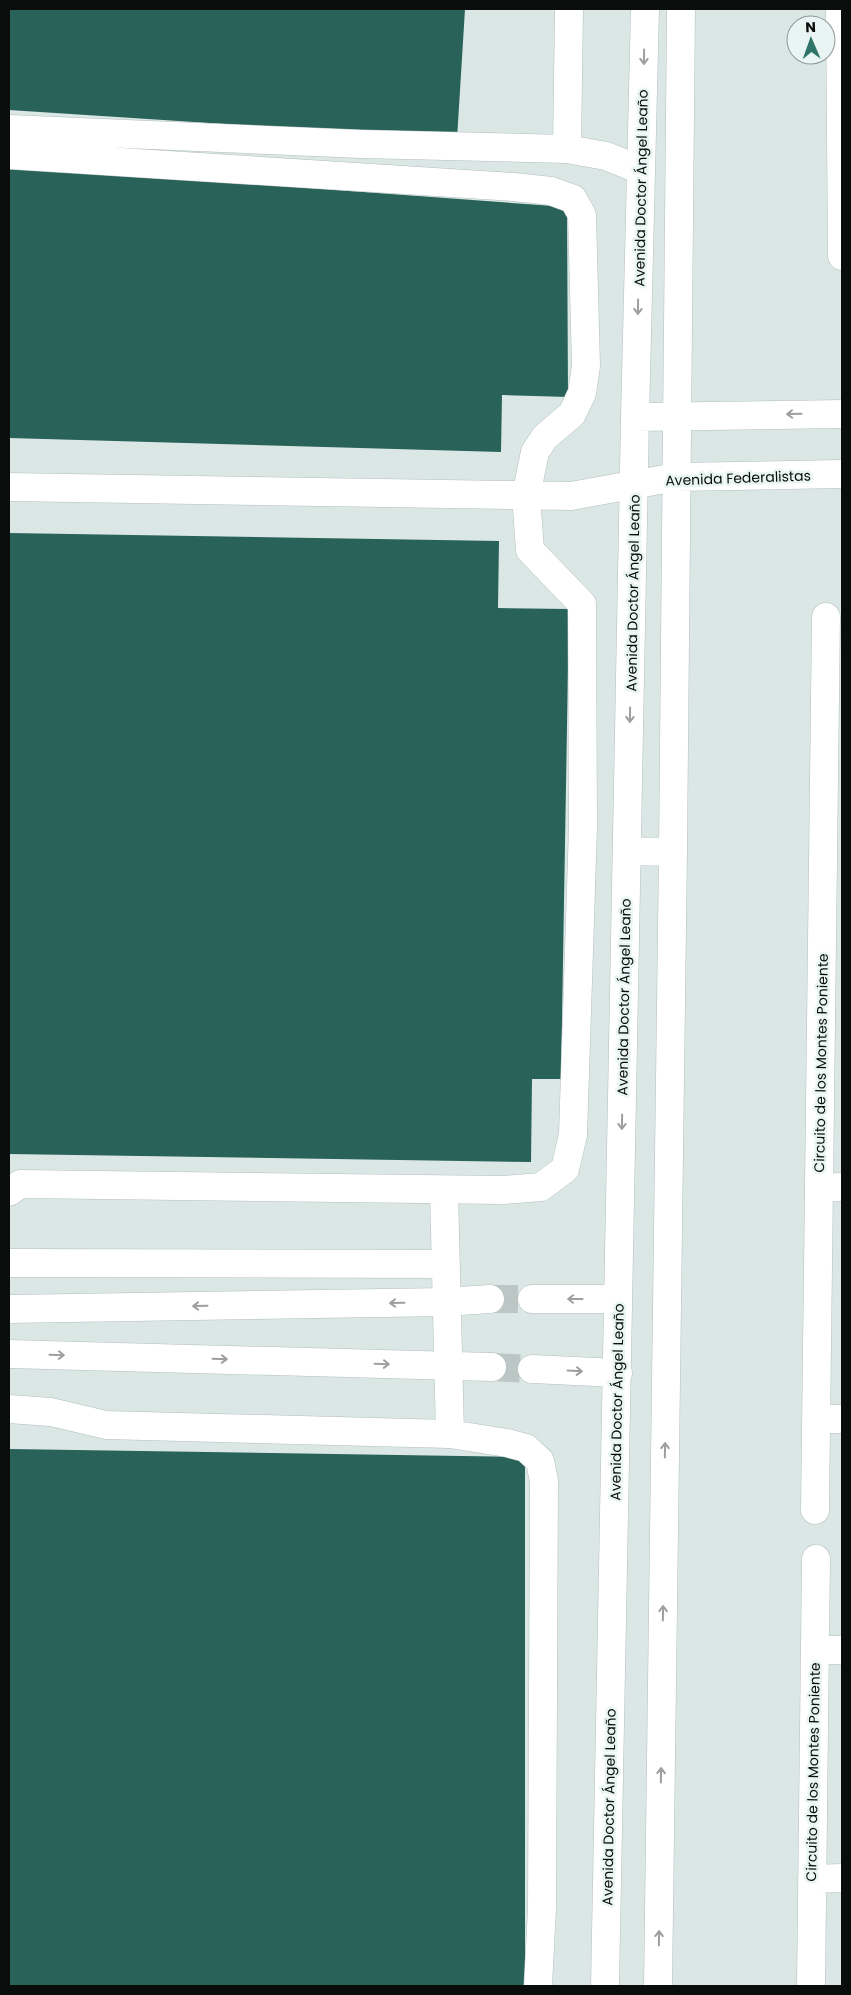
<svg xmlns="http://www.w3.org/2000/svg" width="851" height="1995" font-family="Poppins,sans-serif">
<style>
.building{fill:#286259}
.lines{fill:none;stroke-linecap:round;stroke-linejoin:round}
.minor-tunnel{stroke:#bcc6c4;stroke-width:28;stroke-dasharray:28 14;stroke-linecap:butt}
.minor-casing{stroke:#b3bfbd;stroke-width:29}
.minor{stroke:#fff;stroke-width:28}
.oneway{stroke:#9d9e9e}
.labels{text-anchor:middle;stroke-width:5;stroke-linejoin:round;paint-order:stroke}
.street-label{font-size:14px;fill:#090d0c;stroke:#e8f5f2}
</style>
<rect width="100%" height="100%" fill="#dbe7e5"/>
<path class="building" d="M 9,9 L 465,9 L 457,139 L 9,110 Z
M 9,166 L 567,207 L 568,397 L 502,395 L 501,452 L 9,438 Z
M 9,533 L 499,541 L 498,608 L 569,609 L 561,1079 L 532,1079 L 531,1162 L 9,1154 Z
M 9,1449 L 525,1457 L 525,1986 L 9,1986 Z"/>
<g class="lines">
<path class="minor-tunnel" d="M 490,1299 L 532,1299
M 492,1367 L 532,1369"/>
<g class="minor-casing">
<path id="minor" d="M 569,9 L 567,149 L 606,156 L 641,170
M 840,9 L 842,256
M 9,129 L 361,144 L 567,149
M 9,155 L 514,187 L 551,191 L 573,199 L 582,215 L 586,366 L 582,393 L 572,414 L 545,437 L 535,452 L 526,496 L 530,550 L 582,604 L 583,827 L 573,1135 L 565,1169 L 541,1187 L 503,1190 L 20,1184 L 9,1192
M 635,417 L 842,414
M 9,487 L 571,496 L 676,477 L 842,474
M 627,851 L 673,852
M 819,1188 L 842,1187
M 444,1190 L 450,1434
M 9,1263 L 446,1264
M 532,1299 L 618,1299
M 9,1309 L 446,1302 L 490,1299
M 9,1354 L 492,1367
M 532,1369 L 618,1373
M 9,1409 L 51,1412 L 106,1425 L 450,1434 L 507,1443 L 526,1448 L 540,1461 L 544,1481 L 542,1908 L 538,1986
M 817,1419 L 842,1419
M 815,1510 L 826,617
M 815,1650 L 842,1650
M 812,1879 L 842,1878
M 605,1986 L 635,417 L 645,9
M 658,1986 L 673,852 L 681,9
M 811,1986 L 816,1559"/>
</g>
<use href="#minor" class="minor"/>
</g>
<defs><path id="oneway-shaft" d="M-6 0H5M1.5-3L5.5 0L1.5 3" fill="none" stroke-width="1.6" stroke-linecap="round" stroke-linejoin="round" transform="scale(1.25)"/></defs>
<g class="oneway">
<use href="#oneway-shaft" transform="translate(644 57) rotate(91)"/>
<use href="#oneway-shaft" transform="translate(638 307) rotate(91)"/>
<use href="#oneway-shaft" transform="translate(794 414) rotate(179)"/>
<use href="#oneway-shaft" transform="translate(630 715) rotate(91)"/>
<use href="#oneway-shaft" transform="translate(622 1122) rotate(91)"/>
<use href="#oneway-shaft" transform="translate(575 1299) rotate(180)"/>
<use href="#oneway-shaft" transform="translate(397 1303) rotate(179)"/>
<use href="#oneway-shaft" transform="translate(200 1306) rotate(179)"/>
<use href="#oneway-shaft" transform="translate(57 1355) rotate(2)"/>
<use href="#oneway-shaft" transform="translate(220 1359) rotate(2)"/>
<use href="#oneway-shaft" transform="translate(382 1364) rotate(2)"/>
<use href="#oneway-shaft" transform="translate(575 1371) rotate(3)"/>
<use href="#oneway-shaft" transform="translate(665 1450) rotate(-89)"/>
<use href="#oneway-shaft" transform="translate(663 1613) rotate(-89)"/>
<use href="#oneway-shaft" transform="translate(661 1775) rotate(-89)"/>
<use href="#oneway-shaft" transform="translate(659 1938) rotate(-89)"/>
</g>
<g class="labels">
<g class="street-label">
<text transform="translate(641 188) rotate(-89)" y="5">Avenida Doctor Ángel Leaño</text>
<text transform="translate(738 478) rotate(-2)" y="5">Avenida Federalistas</text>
<text transform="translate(633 593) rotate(-89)" y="5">Avenida Doctor Ángel Leaño</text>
<text transform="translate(624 997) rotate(-89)" y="5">Avenida Doctor Ángel Leaño</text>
<text transform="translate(821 1063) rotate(-89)" y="5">Circuito de los Montes Poniente</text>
<text transform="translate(617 1402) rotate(-89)" y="5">Avenida Doctor Ángel Leaño</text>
<text transform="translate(813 1772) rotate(-89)" y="5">Circuito de los Montes Poniente</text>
<text transform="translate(609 1807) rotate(-89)" y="5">Avenida Doctor Ángel Leaño</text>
</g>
</g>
<rect width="851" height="1995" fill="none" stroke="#090d0c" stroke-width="20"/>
<g transform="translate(811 40) rotate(358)"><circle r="24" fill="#e8f5f2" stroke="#8f9896"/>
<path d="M0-4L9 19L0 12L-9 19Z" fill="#2e7469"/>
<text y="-8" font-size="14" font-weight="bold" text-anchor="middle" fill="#090d0c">N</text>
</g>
</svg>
